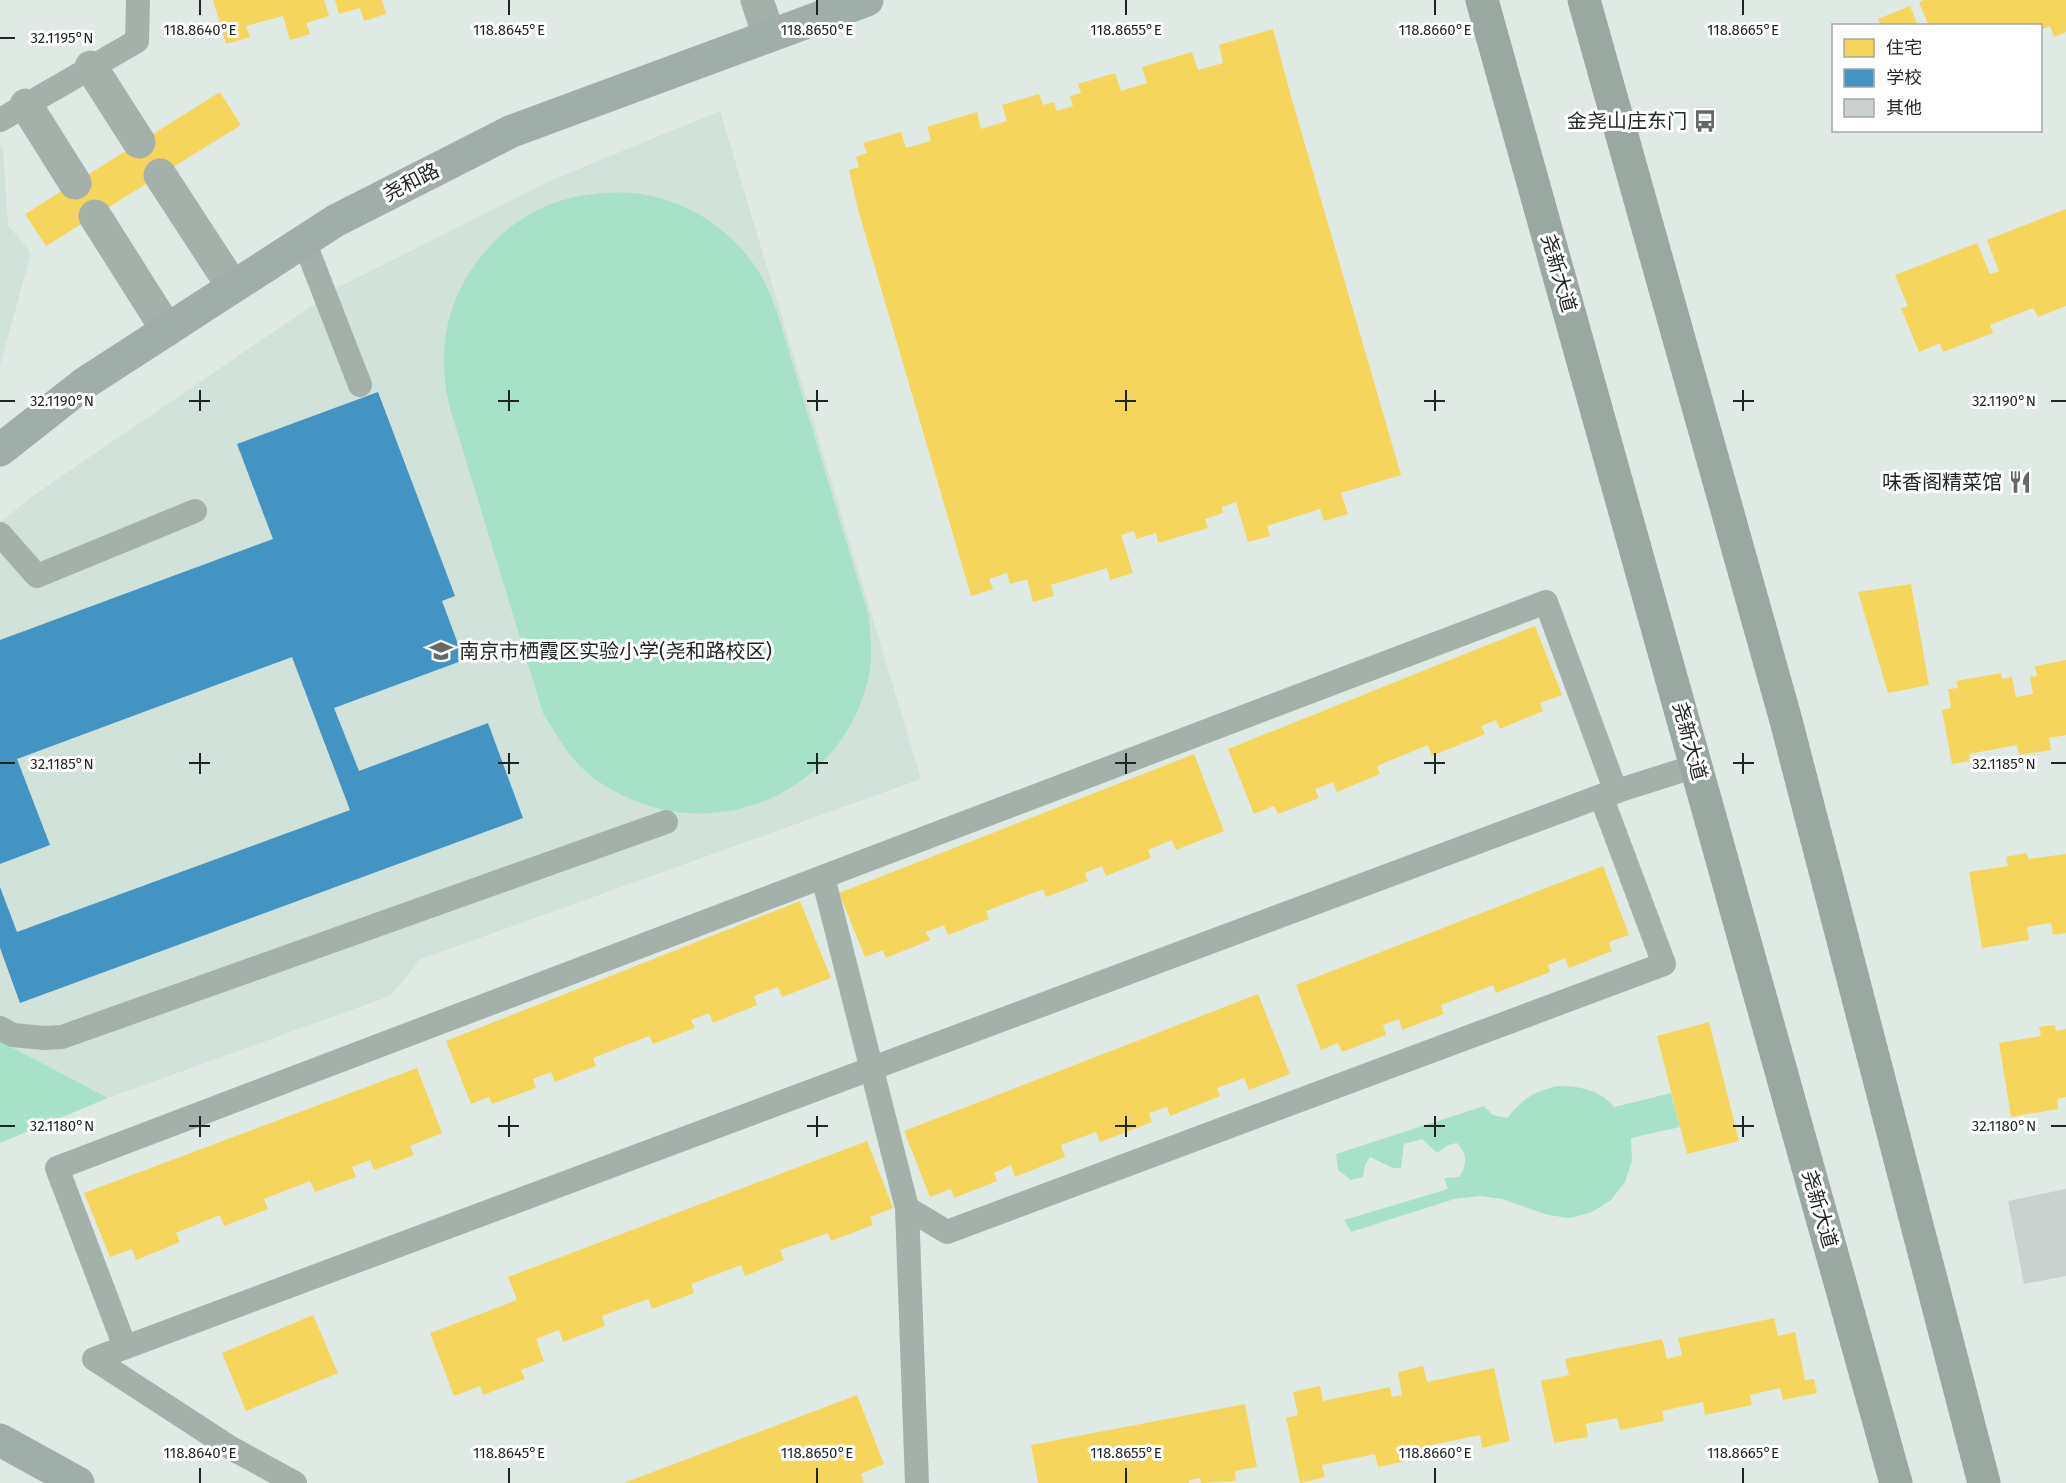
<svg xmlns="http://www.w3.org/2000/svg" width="2066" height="1483" font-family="'Fira Sans','Noto Sans SC',sans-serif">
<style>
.built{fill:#d0e2d9}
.green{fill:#a7e2c8}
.homes{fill:#f6d55c}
.schools{fill:#4393c3}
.building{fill:#cad1ce}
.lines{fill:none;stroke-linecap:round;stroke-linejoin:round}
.lane{stroke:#a4b0aa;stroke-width:24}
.street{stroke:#a4b0aa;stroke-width:33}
.secondary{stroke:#a0aea9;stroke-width:33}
.primary{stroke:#99a9a2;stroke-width:33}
.ticks{fill:none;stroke:#1f2522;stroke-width:2}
.labels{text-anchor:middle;stroke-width:6;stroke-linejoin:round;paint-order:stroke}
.poi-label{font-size:20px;fill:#1f2522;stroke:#fff;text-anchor:end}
.street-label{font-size:20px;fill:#1f2522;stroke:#fff}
.ticks-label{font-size:15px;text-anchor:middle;fill:#1f2522;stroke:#fff;stroke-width:6;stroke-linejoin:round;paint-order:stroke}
</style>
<rect width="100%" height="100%" fill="#e0eae5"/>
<path class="built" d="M 720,111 L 921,779 L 421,959 L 390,996 L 108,1098 L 0,1041 L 0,523 L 31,497 L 341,286 L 554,179 Z
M 0,147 L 3,147 L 8,225 L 31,253 L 0,366 Z"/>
<path class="green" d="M 599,193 C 609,193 620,192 631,193 C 687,197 742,235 766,285 C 771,295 774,305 778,315 L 869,617 C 871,638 873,659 868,680 C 842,789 724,844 624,796 C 610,789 594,780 582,768 C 566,753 555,732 543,713 L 449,405 C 445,384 442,363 445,341 C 452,277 503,215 567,199 C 577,196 588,195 599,193 Z
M 0,1041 L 108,1098 L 0,1143 Z
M 1557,1086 C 1578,1086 1600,1089 1614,1107 L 1671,1093 L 1680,1127 L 1631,1138 L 1632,1161 L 1625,1182 L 1611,1200 L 1592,1212 L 1570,1218 L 1548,1215 L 1502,1199 L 1480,1196 L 1454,1199 L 1351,1232 L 1344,1220 L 1448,1189 L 1444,1178 L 1459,1177 C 1468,1164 1467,1154 1457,1143 L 1448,1145 L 1437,1153 L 1422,1139 L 1404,1144 L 1401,1168 L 1393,1168 L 1370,1157 L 1365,1165 L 1363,1177 L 1351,1180 L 1338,1170 L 1336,1154 L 1484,1106 L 1493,1115 L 1507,1118 C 1524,1098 1531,1093 1557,1086 Z"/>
<path class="homes" d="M 213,0 L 324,0 L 329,16 L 306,23 L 310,34 L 290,40 L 283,16 L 246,26 L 250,37 L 226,44 Z
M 335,0 L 382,0 L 386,14 L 364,21 L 360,8 L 339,14 Z
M 1925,0 L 2066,0 L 2066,32 L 2054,37 L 2050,26 L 2040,30 L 2040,26 L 1929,26 L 1919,2 Z
M 1910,6 L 1918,26 L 1881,26 L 1878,19 Z
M 1273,29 L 1290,93 L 1401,475 L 1341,493 L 1348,514 L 1324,521 L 1320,509 L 1267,526 L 1270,536 L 1248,542 L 1236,502 L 1222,507 L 1223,513 L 1205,519 L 1208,528 L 1158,543 L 1156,533 L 1136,539 L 1134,531 L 1121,535 L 1133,573 L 1110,580 L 1107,568 L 1051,585 L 1054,596 L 1033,602 L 1027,579 L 1010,584 L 1007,573 L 989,579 L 993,589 L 971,596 L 859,213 L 849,170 L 859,167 L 856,157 L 867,153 L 863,143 L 901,132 L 906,148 L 931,141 L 927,127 L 977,112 L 981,129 L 1007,121 L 1002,105 L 1039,94 L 1043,105 L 1054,102 L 1057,111 L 1073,106 L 1070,96 L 1081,93 L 1078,84 L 1115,73 L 1121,91 L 1147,83 L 1142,67 L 1192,52 L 1198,70 L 1223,63 L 1219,45 Z
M 220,92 L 241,125 L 46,246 L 25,214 Z
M 2066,209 L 2066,306 L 2038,317 L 2033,308 L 1990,325 L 1993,333 L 1943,352 L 1940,343 L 1919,352 L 1901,308 L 1908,306 L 1895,275 L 1977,243 L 1990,274 L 1999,271 L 1987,240 Z
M 1911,584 L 1929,685 L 1888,693 L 1858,592 Z
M 1535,626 L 1562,695 L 1540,703 L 1543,711 L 1500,729 L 1496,720 L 1481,726 L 1485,734 L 1432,756 L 1428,745 L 1377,766 L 1380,774 L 1337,792 L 1333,782 L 1315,789 L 1319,798 L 1278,814 L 1274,806 L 1254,814 L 1228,749 Z
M 2066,660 L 2066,735 L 2049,738 L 2051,750 L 2019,755 L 2017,745 L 1969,754 L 1970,761 L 1952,764 L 1942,710 L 1951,708 L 1948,689 L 1958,688 L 1956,681 L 2001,673 L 2002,679 L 2012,677 L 2016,697 L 2033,694 L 2030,677 L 2037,676 L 2035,666 Z
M 1194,754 L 1224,831 L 1176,850 L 1172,840 L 1148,850 L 1151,858 L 1106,876 L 1102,866 L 1085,873 L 1088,881 L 1046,897 L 1043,889 L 986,911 L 989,919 L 948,935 L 944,925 L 926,932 L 930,940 L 886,958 L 883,950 L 865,957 L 839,893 Z
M 2027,853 L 2028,859 L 2066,854 L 2066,933 L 2053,935 L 2051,923 L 2027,927 L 2029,940 L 1982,948 L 1969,872 L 2008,866 L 2006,857 Z
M 1603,866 L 1629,935 L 1609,942 L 1612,951 L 1569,968 L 1565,958 L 1548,965 L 1550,972 L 1496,993 L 1493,985 L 1441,1005 L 1444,1014 L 1402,1030 L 1399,1019 L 1383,1025 L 1386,1035 L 1342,1052 L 1338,1043 L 1321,1050 L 1296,985 Z
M 800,901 L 831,978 L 782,997 L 778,987 L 754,996 L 757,1005 L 713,1023 L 709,1013 L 691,1020 L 695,1028 L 653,1044 L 649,1036 L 593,1058 L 596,1066 L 555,1082 L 551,1072 L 533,1079 L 536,1088 L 492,1104 L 489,1097 L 471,1104 L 446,1041 Z
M 1258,994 L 1290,1074 L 1249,1090 L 1244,1078 L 1217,1088 L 1220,1096 L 1170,1116 L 1167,1107 L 1149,1113 L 1152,1122 L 1100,1142 L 1096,1132 L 1061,1145 L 1065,1157 L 1015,1177 L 1011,1165 L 994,1173 L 997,1181 L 954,1198 L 951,1189 L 930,1197 L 904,1131 Z
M 1709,1022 L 1739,1141 L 1687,1154 L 1657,1036 Z
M 2055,1025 L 2056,1031 L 2066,1029 L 2066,1097 L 2057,1099 L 2058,1109 L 2011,1117 L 1999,1043 L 2041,1036 L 2039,1027 Z
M 417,1068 L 442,1133 L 410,1146 L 414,1155 L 374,1170 L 370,1160 L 352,1167 L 356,1177 L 315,1192 L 310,1181 L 264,1199 L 268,1209 L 224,1226 L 220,1215 L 176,1233 L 180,1242 L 136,1260 L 132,1249 L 110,1257 L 84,1193 Z
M 867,1141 L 893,1208 L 870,1217 L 873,1225 L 831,1241 L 828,1233 L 780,1250 L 784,1260 L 745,1276 L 741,1265 L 691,1284 L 694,1293 L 652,1309 L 648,1299 L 602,1316 L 605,1326 L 563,1342 L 559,1330 L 536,1339 L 544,1361 L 521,1370 L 525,1379 L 483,1395 L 480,1386 L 454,1396 L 430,1333 L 517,1300 L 508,1277 Z
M 313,1315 L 338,1373 L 246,1411 L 222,1353 Z
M 1774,1318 L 1778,1336 L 1795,1332 L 1805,1380 L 1814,1379 L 1817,1393 L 1783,1400 L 1780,1388 L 1750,1395 L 1752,1405 L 1705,1415 L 1703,1402 L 1662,1411 L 1664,1421 L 1620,1430 L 1617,1418 L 1586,1424 L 1588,1437 L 1554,1443 L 1541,1381 L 1569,1375 L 1565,1359 L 1662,1339 L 1667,1359 L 1682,1355 L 1678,1338 Z
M 1423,1366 L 1427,1382 L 1494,1368 L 1510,1441 L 1482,1448 L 1480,1435 L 1427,1446 L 1429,1456 L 1378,1467 L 1375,1454 L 1322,1465 L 1325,1477 L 1300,1483 L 1286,1418 L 1298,1415 L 1293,1392 L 1320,1386 L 1323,1401 L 1390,1387 L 1392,1397 L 1402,1395 L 1398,1372 Z
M 857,1395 L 884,1464 L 861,1474 L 864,1482 L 862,1483 L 624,1483 Z
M 1245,1404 L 1257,1467 L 1235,1471 L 1236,1481 L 1201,1483 L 1200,1478 L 1189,1480 L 1189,1483 L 1038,1483 L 1031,1445 Z"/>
<path class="schools" d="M 378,392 L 455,596 L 442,601 L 464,660 L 334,708 L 359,771 L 488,723 L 523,818 L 20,1003 L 0,948 L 0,887 L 17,932 L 350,810 L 292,657 L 17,759 L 50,845 L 0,864 L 0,640 L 273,539 L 237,444 Z"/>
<path class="building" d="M 2066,1189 L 2066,1276 L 2024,1284 L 2008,1201 Z"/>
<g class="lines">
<path class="lane" d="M 0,120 L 137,41 L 138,0
M 304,241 L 360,385
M 0,534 L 37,576 L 195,511
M 823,877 L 907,1208 L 917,1483
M 0,1028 L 13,1035 L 44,1038 L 62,1037 L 666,822
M 907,1208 L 947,1232 L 1664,964 L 1601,796
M 125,1347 L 57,1168 L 1546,602 L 1616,792
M 295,1483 L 231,1448 L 94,1359 L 1601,796 L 1696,766"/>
<path class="street" d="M 757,0 L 769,36
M 91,67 L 139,142
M 26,105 L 75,183
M 160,175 L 233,287
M 95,216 L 167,330"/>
<path class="secondary" d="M 0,450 L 85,383 L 335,221 L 512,131 L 867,0
M 0,1440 L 78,1483"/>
<path class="primary" d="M 1482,0 L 1896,1483
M 1584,0 L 1785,717 L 1984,1483"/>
</g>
<path class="ticks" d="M 200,0 L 200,15M 509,0 L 509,15M 817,0 L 817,15M 1126,0 L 1126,15M 1435,0 L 1435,15M 1743,0 L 1743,15M 0,38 L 15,38M 200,390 L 200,411M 509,390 L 509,411M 817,390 L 817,411M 1126,390 L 1126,411M 1435,390 L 1435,411M 1743,390 L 1743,411M 0,401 L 15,401M 189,401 L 210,401M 498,401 L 519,401M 807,401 L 828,401M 1115,401 L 1136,401M 1424,401 L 1445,401M 1733,401 L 1754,401M 2051,401 L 2066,401M 200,753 L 200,774M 509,753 L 509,774M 817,753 L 817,774M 1126,753 L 1126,774M 1435,753 L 1435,774M 1743,753 L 1743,774M 0,763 L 15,763M 189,763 L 210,763M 498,763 L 519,763M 807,763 L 828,763M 1115,763 L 1136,763M 1424,763 L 1445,763M 1733,763 L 1754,763M 2051,763 L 2066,763M 200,1116 L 200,1137M 509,1116 L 509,1137M 817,1116 L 817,1137M 1126,1116 L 1126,1137M 1435,1116 L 1435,1137M 1743,1116 L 1743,1137M 0,1126 L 15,1126M 189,1126 L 210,1126M 498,1126 L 519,1126M 807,1126 L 828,1126M 1115,1126 L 1136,1126M 1424,1126 L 1445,1126M 1733,1126 L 1754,1126M 2051,1126 L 2066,1126M 200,1468 L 200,1483M 509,1468 L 509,1483M 817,1468 L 817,1483M 1126,1468 L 1126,1483M 1435,1468 L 1435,1483M 1743,1468 L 1743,1483"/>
<defs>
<g id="bus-bare" transform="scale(1.8)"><path d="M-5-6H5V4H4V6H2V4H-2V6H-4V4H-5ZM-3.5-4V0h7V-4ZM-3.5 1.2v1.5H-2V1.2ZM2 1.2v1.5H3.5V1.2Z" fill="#636a66" stroke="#fff" stroke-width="2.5" paint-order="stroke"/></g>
<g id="restaurant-bare" transform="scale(1.8)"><path d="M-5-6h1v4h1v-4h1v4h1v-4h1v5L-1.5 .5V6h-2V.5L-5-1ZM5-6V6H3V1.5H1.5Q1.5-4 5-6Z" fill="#636a66" stroke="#fff" stroke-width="2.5" paint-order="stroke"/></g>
<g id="school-bare" transform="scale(1.8)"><path d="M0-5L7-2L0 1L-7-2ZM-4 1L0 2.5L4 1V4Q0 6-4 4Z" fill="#636a66" stroke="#fff" stroke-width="2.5" paint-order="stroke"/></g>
</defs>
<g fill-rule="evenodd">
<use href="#bus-bare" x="1705" y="121"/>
<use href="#restaurant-bare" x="2020" y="482"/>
<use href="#school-bare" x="441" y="651"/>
</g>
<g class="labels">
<g class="poi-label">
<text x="1687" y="128">金尧山庄东门</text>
<text x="2002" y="489">味香阁精菜馆</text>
<text x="459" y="658" text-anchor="start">南京市栖霞区实验小学(尧和路校区)</text>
</g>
<g class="street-label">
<text transform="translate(411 182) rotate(-27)" y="7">尧和路</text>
<text transform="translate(1559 273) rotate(74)" y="7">尧新大道</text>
<text transform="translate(1690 741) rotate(75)" y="7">尧新大道</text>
<text transform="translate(1820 1209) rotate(74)" y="7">尧新大道</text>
</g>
</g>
<g class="ticks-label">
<text x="200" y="35">118.8640°E</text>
<text x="509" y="35">118.8645°E</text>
<text x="817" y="35">118.8650°E</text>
<text x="1126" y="35">118.8655°E</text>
<text x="1435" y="35">118.8660°E</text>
<text x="1743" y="35">118.8665°E</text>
<text x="62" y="43">32.1195°N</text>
<text x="62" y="406">32.1190°N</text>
<text x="2004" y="406">32.1190°N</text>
<text x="62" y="769">32.1185°N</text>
<text x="2004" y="769">32.1185°N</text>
<text x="62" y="1131">32.1180°N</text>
<text x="2004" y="1131">32.1180°N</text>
<text x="200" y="1458">118.8640°E</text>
<text x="509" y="1458">118.8645°E</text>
<text x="817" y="1458">118.8650°E</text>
<text x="1126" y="1458">118.8655°E</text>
<text x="1435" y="1458">118.8660°E</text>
<text x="1743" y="1458">118.8665°E</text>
</g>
<rect x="1832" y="24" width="210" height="108" fill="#ffffff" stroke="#a5a8a7" stroke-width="1.5"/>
<rect x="1844" y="39" width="30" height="18" fill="#f6d55c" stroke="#a5a8a7" stroke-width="1.5"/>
<text x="1886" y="54" font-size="18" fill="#1f2522">住宅</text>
<rect x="1844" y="69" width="30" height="18" fill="#4393c3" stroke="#a5a8a7" stroke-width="1.5"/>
<text x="1886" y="84" font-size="18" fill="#1f2522">学校</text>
<rect x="1844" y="99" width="30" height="18" fill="#cad1ce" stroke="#a5a8a7" stroke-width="1.5"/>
<text x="1886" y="114" font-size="18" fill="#1f2522">其他</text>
</svg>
